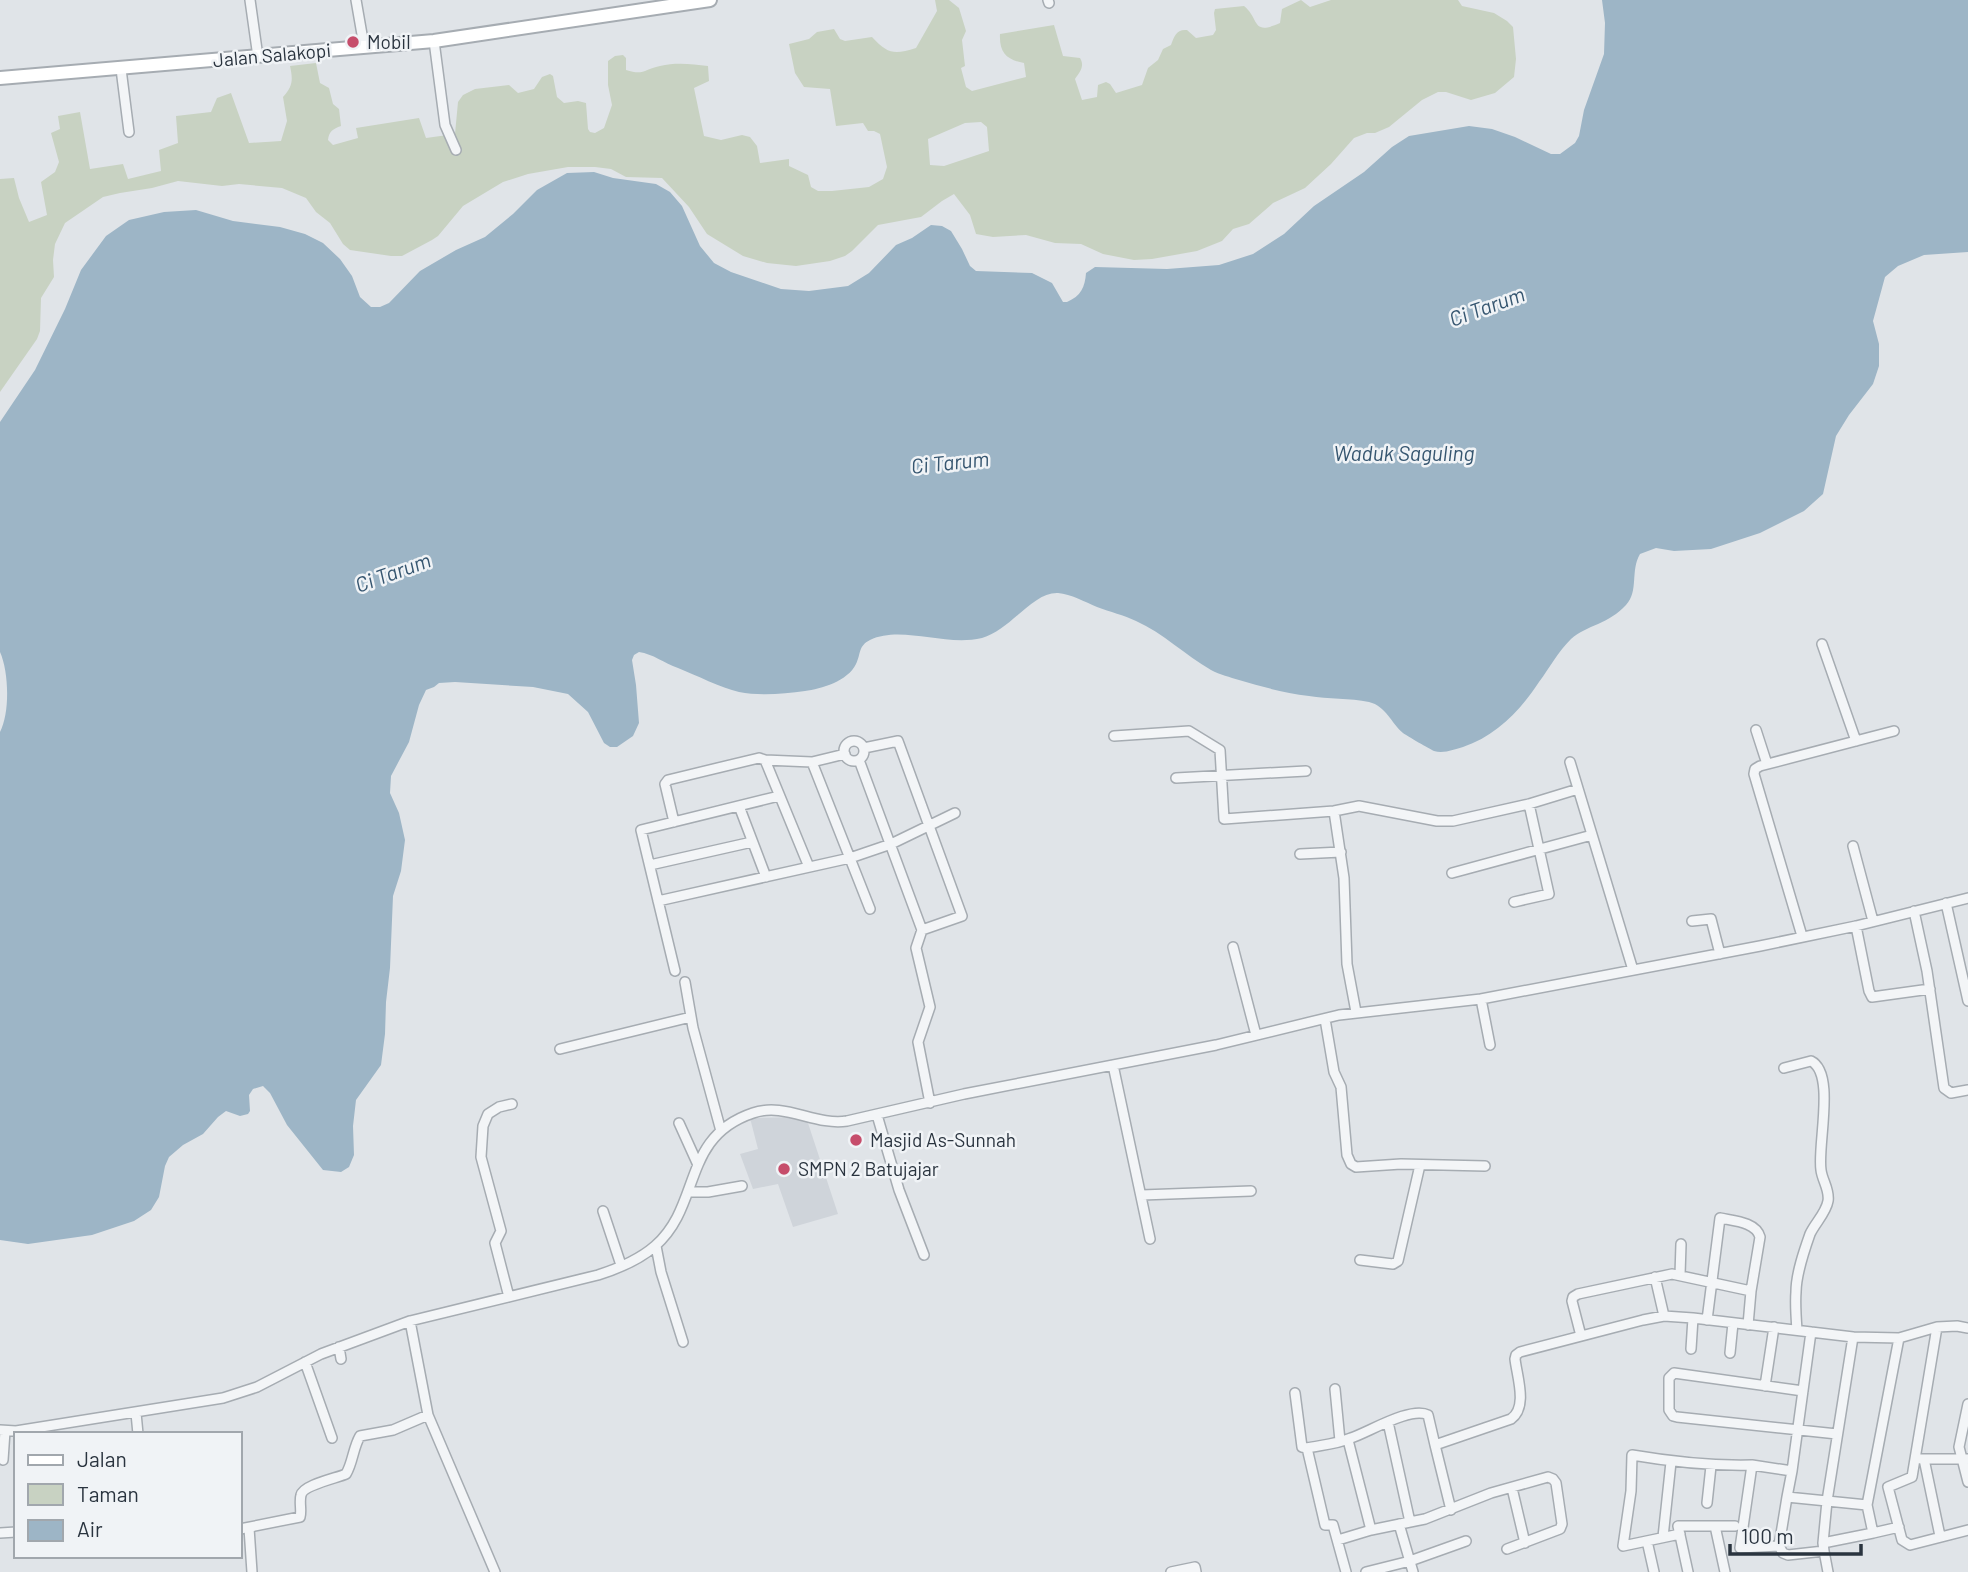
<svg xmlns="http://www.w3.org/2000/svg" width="1968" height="1572" font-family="Barlow,sans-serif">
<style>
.built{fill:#cfd4da}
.green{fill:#c8d2c2;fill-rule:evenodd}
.water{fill:#9db5c6}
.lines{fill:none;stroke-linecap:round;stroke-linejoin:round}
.street-casing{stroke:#a6acb2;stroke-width:12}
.secondary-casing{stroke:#a6acb2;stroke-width:16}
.street{stroke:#f3f5f7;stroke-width:9}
.secondary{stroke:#fff;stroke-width:12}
.poi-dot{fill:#c64d6b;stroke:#f0f3f6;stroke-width:2.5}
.labels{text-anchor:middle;stroke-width:5;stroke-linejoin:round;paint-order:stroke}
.poi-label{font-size:19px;fill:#2a343f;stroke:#f0f3f6;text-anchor:start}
.street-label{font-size:19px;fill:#2a343f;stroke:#f0f3f6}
.water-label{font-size:21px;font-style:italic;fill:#365670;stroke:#f0f3f6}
</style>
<rect width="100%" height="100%" fill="#e0e4e8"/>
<path class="built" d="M 806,1117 L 838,1214 L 793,1227 L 778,1184 L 753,1189 L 740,1154 L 758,1149 L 750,1118 Z"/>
<path class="green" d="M 935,0 L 949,0 L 959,8 L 966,31 L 962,40 L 965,66 L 961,68 L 966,87 L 972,91 L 1026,77 L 1024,63 C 1007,60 999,53 1000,34 L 1054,25 L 1063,56 L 1080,58 C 1085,66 1080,72 1075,79 L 1082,100 L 1097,97 L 1098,85 L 1106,82 L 1110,84 L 1116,93 L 1142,85 L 1148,68 L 1158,60 L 1163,49 L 1171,45 C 1174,37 1176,29 1187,30 L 1196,38 L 1213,35 L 1216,30 L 1214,13 L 1215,9 L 1244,6 C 1260,19 1251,36 1280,23 L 1282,9 L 1301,0 L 1310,7 L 1331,0 L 1458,0 L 1462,6 L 1494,13 L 1507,21 L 1513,27 L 1516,59 L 1514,77 L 1495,93 L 1471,100 L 1446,92 L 1438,92 L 1422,100 L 1389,127 L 1375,133 L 1367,133 L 1354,138 L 1331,164 L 1305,188 L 1273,203 L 1249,224 L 1233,229 L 1222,241 L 1197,251 L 1152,259 L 1134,260 L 1103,254 L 1081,244 L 1055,243 L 1026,235 L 993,237 L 976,234 L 970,215 L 954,194 L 942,201 L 921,217 L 878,225 L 852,251 L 845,256 L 830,261 L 796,266 L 767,263 L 743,256 L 707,234 L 689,207 L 662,178 L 626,177 L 611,169 L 595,167 L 568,167 L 528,174 L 503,182 L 463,206 L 438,236 L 432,240 L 402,256 L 391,256 L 350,250 L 343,244 L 330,223 L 316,212 L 306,198 L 282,188 L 239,184 L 222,186 L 178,181 L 152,188 L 120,193 L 103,197 L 65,223 L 55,244 L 53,260 L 54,277 L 41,298 L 40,331 L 37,339 L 0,392 L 0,179 L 14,178 L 19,198 L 29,222 L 47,215 L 41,182 L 55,172 L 59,162 L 51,133 L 60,129 L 58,116 L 80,112 L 90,169 L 123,164 L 128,179 L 161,171 L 159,150 L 178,143 L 176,116 L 211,112 L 217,98 L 231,93 L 249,143 L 281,141 L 287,121 L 283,97 C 293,86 293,80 290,66 L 316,63 L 320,83 L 329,88 L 333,104 L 339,109 L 341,126 C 333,129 329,131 328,140 L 333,145 L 358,138 L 356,128 L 419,118 L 426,138 L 455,134 L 458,102 L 463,95 L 475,89 L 509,85 L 518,93 L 534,89 L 542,77 L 550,74 L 553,76 L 557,97 L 564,103 L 578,101 L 586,103 L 588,129 L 590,132 L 595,133 L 604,128 L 612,105 L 608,85 L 608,61 L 615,56 L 623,55 L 626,58 L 626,70 C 644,76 644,69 660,66 C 676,62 692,64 708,66 L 709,81 L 694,88 L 704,136 L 721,140 L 742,135 L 750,137 L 757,146 L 760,163 L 789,159 L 789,166 L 808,175 L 811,187 L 818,191 L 832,191 L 869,187 L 883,179 L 887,167 L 880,134 L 874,131 L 868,131 L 863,123 L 836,126 L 830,89 L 804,87 L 795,73 L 789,44 L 809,39 L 817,32 L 834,29 L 840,39 L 845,41 L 872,37 C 888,54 894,55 916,48 L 937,11 ZM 981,122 L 987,127 L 989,151 L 944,166 L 930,165 L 928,139 L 965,123 Z"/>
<path class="water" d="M 1602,0 L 1968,0 L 1968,252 L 1924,255 L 1898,266 L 1885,277 L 1873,321 L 1879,344 L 1879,366 L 1873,384 L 1849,415 L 1836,436 L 1823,494 L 1804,511 L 1760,533 L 1711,549 L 1674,551 L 1656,548 L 1640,554 C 1630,571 1639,591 1626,605 C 1609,624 1587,625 1571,639 C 1558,652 1550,667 1539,682 C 1520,711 1496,736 1463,747 C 1455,749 1444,754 1434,751 C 1430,749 1407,736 1403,733 C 1391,723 1386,706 1369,702 C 1350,698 1328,699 1309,696 C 1285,693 1262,687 1239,680 C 1230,677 1220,675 1211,670 C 1185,655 1163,633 1136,621 C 1124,615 1110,612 1097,607 C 1085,602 1071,594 1058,593 C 1032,592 1011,630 982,638 C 945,647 902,625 870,640 C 858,646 861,654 856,664 C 848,681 821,689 805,691 C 784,694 759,696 739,692 C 721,688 696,675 678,668 C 664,663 653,654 639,652 L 634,655 L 632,660 L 636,685 L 639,723 L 633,736 L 617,747 L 610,747 L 604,743 L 588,712 L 568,694 L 533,687 L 455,682 L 439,683 L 434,687 L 426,690 L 419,705 L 409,742 L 391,776 L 390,793 L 399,813 L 405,840 L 401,871 L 393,896 L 390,968 L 386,1002 L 385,1034 L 381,1065 L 356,1100 L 353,1126 L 354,1155 L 349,1167 L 341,1172 L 323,1170 L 287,1125 L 270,1093 L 263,1086 L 253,1089 L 249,1095 L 250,1111 L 248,1114 L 240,1116 L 226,1111 L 218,1117 L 203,1134 L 183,1145 L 169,1157 L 165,1166 L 159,1197 L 151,1210 L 134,1221 L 92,1235 L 28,1244 L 0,1240 L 0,732 C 10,713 9,672 0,652 L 0,422 L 35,370 L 65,309 L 81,270 L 106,236 L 129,220 L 164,212 L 196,210 L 233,221 L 280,227 L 305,234 L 323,243 L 340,259 L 352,276 L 360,297 L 371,307 L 380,307 L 389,303 L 420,271 L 456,250 L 485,237 L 513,214 L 537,190 L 567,173 L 594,172 L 613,178 L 656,184 L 670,192 L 682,206 L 700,246 L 714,263 L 731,272 L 781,289 L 809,291 L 848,286 L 869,273 L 896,245 L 912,238 L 931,225 L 942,226 L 951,231 L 962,249 L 970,266 L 976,271 L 1032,273 L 1052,283 L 1063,302 L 1067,302 C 1081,296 1085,287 1086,273 L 1095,267 L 1167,269 L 1219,265 L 1253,254 L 1284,234 L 1314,206 L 1364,172 L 1392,147 L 1409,136 L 1469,126 L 1492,129 L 1515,137 L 1551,154 L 1560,154 L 1575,143 L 1579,136 L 1584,110 L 1604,54 L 1605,23 Z"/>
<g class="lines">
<g class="street-casing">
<path id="street" d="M 250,0 L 258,57
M 356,0 L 364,46
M 1048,0 L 1049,3
M 434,41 L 445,125 L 456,150
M 121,69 L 129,132
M 1822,644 L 1856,741
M 1756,730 L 1767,764
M 1114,736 L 1189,731 L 1220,750 L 1224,819 L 1334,811 L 1359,806 L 1437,821 L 1453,821 L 1529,804 L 1578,789
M844 751a10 10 0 1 1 20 0a10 10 0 1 1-20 0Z
M 864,748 L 898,741 L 962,916 L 922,930
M 765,760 L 809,867
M 859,760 L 922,930 L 916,948 L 930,1007 L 918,1042 L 930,1103
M 812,762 L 870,909
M 1570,762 L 1633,970
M 1176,778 L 1306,771
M 739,806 L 766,877
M 1334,811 L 1344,878 L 1347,964 L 1356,1012
M 674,822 L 665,784 L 668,780 L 759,758 L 765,760 L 812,762 L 845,754
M 1853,846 L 1873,921
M 1300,854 L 1341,852
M 650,865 L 752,842
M 1452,873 L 1592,835
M 658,901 L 850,858 L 891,844 L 955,813
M 1514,902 L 1549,894 L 1529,804
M 1946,903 L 1968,1001
M 1914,911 L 1927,971 L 1944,1088 L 1951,1093 L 1968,1090
M 1692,921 L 1711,919 L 1720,954
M 1856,926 L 1869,991 L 1872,997 L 1930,989
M 1802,936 L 1754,774 L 1755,769 L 1760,766 L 1894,731
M 1233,947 L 1256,1035
M 675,971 L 641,830 L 779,796
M 685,982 L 693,1028 L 721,1131
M 1481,999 L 1490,1045
M 1325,1019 L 1334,1072 L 1341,1087 L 1347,1155 L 1351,1164 L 1356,1167 L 1401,1164 L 1485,1166
M 560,1049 L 691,1017
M 1113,1065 L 1150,1239
M 1784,1068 L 1811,1061 C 1836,1073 1817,1146 1821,1170 C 1822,1180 1830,1190 1828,1201 C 1826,1213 1815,1223 1810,1234 C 1804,1251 1796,1274 1796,1292 C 1795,1304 1796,1317 1797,1330
M 877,1115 L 899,1190 L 924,1255
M 679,1123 L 698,1165
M 688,1192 L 708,1192 L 742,1186
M 1142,1195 L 1251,1191
M 603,1211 L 621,1265
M 656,1246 L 661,1272 L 683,1342
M 1360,1260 L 1393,1264 L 1398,1261 L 1420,1165
M 1680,1275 L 1681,1244
M 1655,1277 L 1664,1316
M 509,1297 L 495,1243 L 501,1231 L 481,1157 L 483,1126 L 488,1114 L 499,1107 L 512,1104
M 1707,1320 L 1720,1218 C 1734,1221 1756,1222 1760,1237 L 1751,1291 L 1748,1325
M 410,1321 L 428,1415 L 495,1572
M 1937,1327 L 1912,1477 L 1888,1487 L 1902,1540 L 1910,1545 L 1968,1530
M 1811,1332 L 1792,1471 L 1752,1465 L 1740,1548 L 1779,1546 L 1783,1553 L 1788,1555 L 1824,1551 L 1823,1543 L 1873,1533
M 1581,1336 L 1572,1301 L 1573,1297 L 1578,1294 L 1672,1274 L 1751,1291
M 1899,1338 L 1867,1505 L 1873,1533 L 1899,1527
M 339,1347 L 341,1359
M 1691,1349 L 1693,1318
M 1730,1353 L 1733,1323
M 305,1362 L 332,1438
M 1765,1386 L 1774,1327
M 1335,1389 L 1340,1441
M 1803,1391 L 1674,1373 L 1669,1378 L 1669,1410 L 1673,1416 L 1677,1417 L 1837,1434
M 1295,1393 L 1302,1447 L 1307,1448
M 1968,1404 L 1959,1447 L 1968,1482
M 136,1413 L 138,1434
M 1388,1422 L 1410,1522 L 1425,1519 L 1491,1493 L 1548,1477 L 1553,1479 L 1556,1483 L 1562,1524 L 1560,1529 L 1507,1549
M 0,1430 L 16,1431 L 223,1398 L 257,1387 L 321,1354 L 410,1321 L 598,1275 C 617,1269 640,1259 655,1246 C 702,1205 681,1137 753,1113 C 785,1102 815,1126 847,1121 L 964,1094 L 1216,1045 L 1339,1015 L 1481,999 L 1760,946 L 1856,926 L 1968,898
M 1348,1440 L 1371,1530 L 1410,1522
M 1435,1445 L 1451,1510
M 1921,1459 L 1968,1459
M 1924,1459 L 1940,1536
M 3,1460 L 5,1431
M 1512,1488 L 1525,1543
M 1787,1497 L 1792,1471
M 1707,1503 L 1711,1466
M 1399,1524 L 1413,1572
M 1715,1526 L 1725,1572
M 249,1528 L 252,1572
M 240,1529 L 300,1517 C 302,1511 299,1502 301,1495 C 303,1485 337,1478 346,1474 C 353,1462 353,1448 360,1436 L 393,1430 L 428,1415
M 0,1533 L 16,1532
M 1680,1534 L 1623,1546 L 1631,1491 L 1632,1455 C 1673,1462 1711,1466 1752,1465
M 1663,1537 L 1671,1462
M 1338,1540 L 1371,1530
M 1647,1541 L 1654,1572
M 1823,1543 L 1827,1501 L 1853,1337
M 1779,1546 L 1787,1497 L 1867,1505
M 1824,1551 L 1828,1572
M 1171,1572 L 1195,1567 L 1196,1572
M 1346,1572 L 1333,1525 L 1325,1525 L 1307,1448 C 1322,1445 1337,1444 1351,1438 C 1369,1432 1411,1406 1428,1415 L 1435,1445 L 1511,1419 C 1528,1407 1517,1377 1515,1359 L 1516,1355 L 1520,1352 L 1643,1320 L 1664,1316 L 1693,1318 L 1853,1337 L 1899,1338 L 1937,1327 L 1957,1326 L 1968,1328
M 1366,1572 L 1410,1561 L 1466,1541
M 1688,1572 L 1678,1526 L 1735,1526"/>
</g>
<g class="secondary-casing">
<path id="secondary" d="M 0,78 L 434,41 L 710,0"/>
</g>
<use href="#street" class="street"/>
<use href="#secondary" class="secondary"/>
</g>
<g class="poi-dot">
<circle cx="353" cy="42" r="7"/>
<circle cx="856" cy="1140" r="7"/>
<circle cx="784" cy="1169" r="7"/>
</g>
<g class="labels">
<g class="poi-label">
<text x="367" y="49">Mobil</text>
<text x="870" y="1147">Masjid As-Sunnah</text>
<text x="798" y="1176">SMPN 2 Batujajar</text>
</g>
<g class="street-label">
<text transform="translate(272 55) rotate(-5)" y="7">Jalan Salakopi</text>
</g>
<g class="water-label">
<text transform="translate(1487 307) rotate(-20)" y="7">Ci Tarum</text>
<text x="1404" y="461">Waduk Saguling</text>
<text transform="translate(950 463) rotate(-6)" y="7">Ci Tarum</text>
<text transform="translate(393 573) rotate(-20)" y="7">Ci Tarum</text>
</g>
</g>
<rect x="14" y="1432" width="228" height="126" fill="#f0f3f6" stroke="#a1a7ad" stroke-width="2"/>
<rect x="28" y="1455" width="35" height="10" fill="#ffffff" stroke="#a1a7ad" stroke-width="2"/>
<text x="77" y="1467" font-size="21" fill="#2a343f">Jalan</text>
<rect x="28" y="1484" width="35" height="21" fill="#c8d2c2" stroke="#a1a7ad" stroke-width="2"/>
<text x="77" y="1502" font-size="21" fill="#2a343f">Taman</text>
<rect x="28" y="1520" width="35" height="21" fill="#9db5c6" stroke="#a1a7ad" stroke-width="2"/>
<text x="77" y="1537" font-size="21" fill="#2a343f">Air</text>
<path d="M1730 1544v10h131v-10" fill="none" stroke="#2a343f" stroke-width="3.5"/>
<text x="1741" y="1544" font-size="21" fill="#2a343f" stroke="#f0f3f6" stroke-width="5" paint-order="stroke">100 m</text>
</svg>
